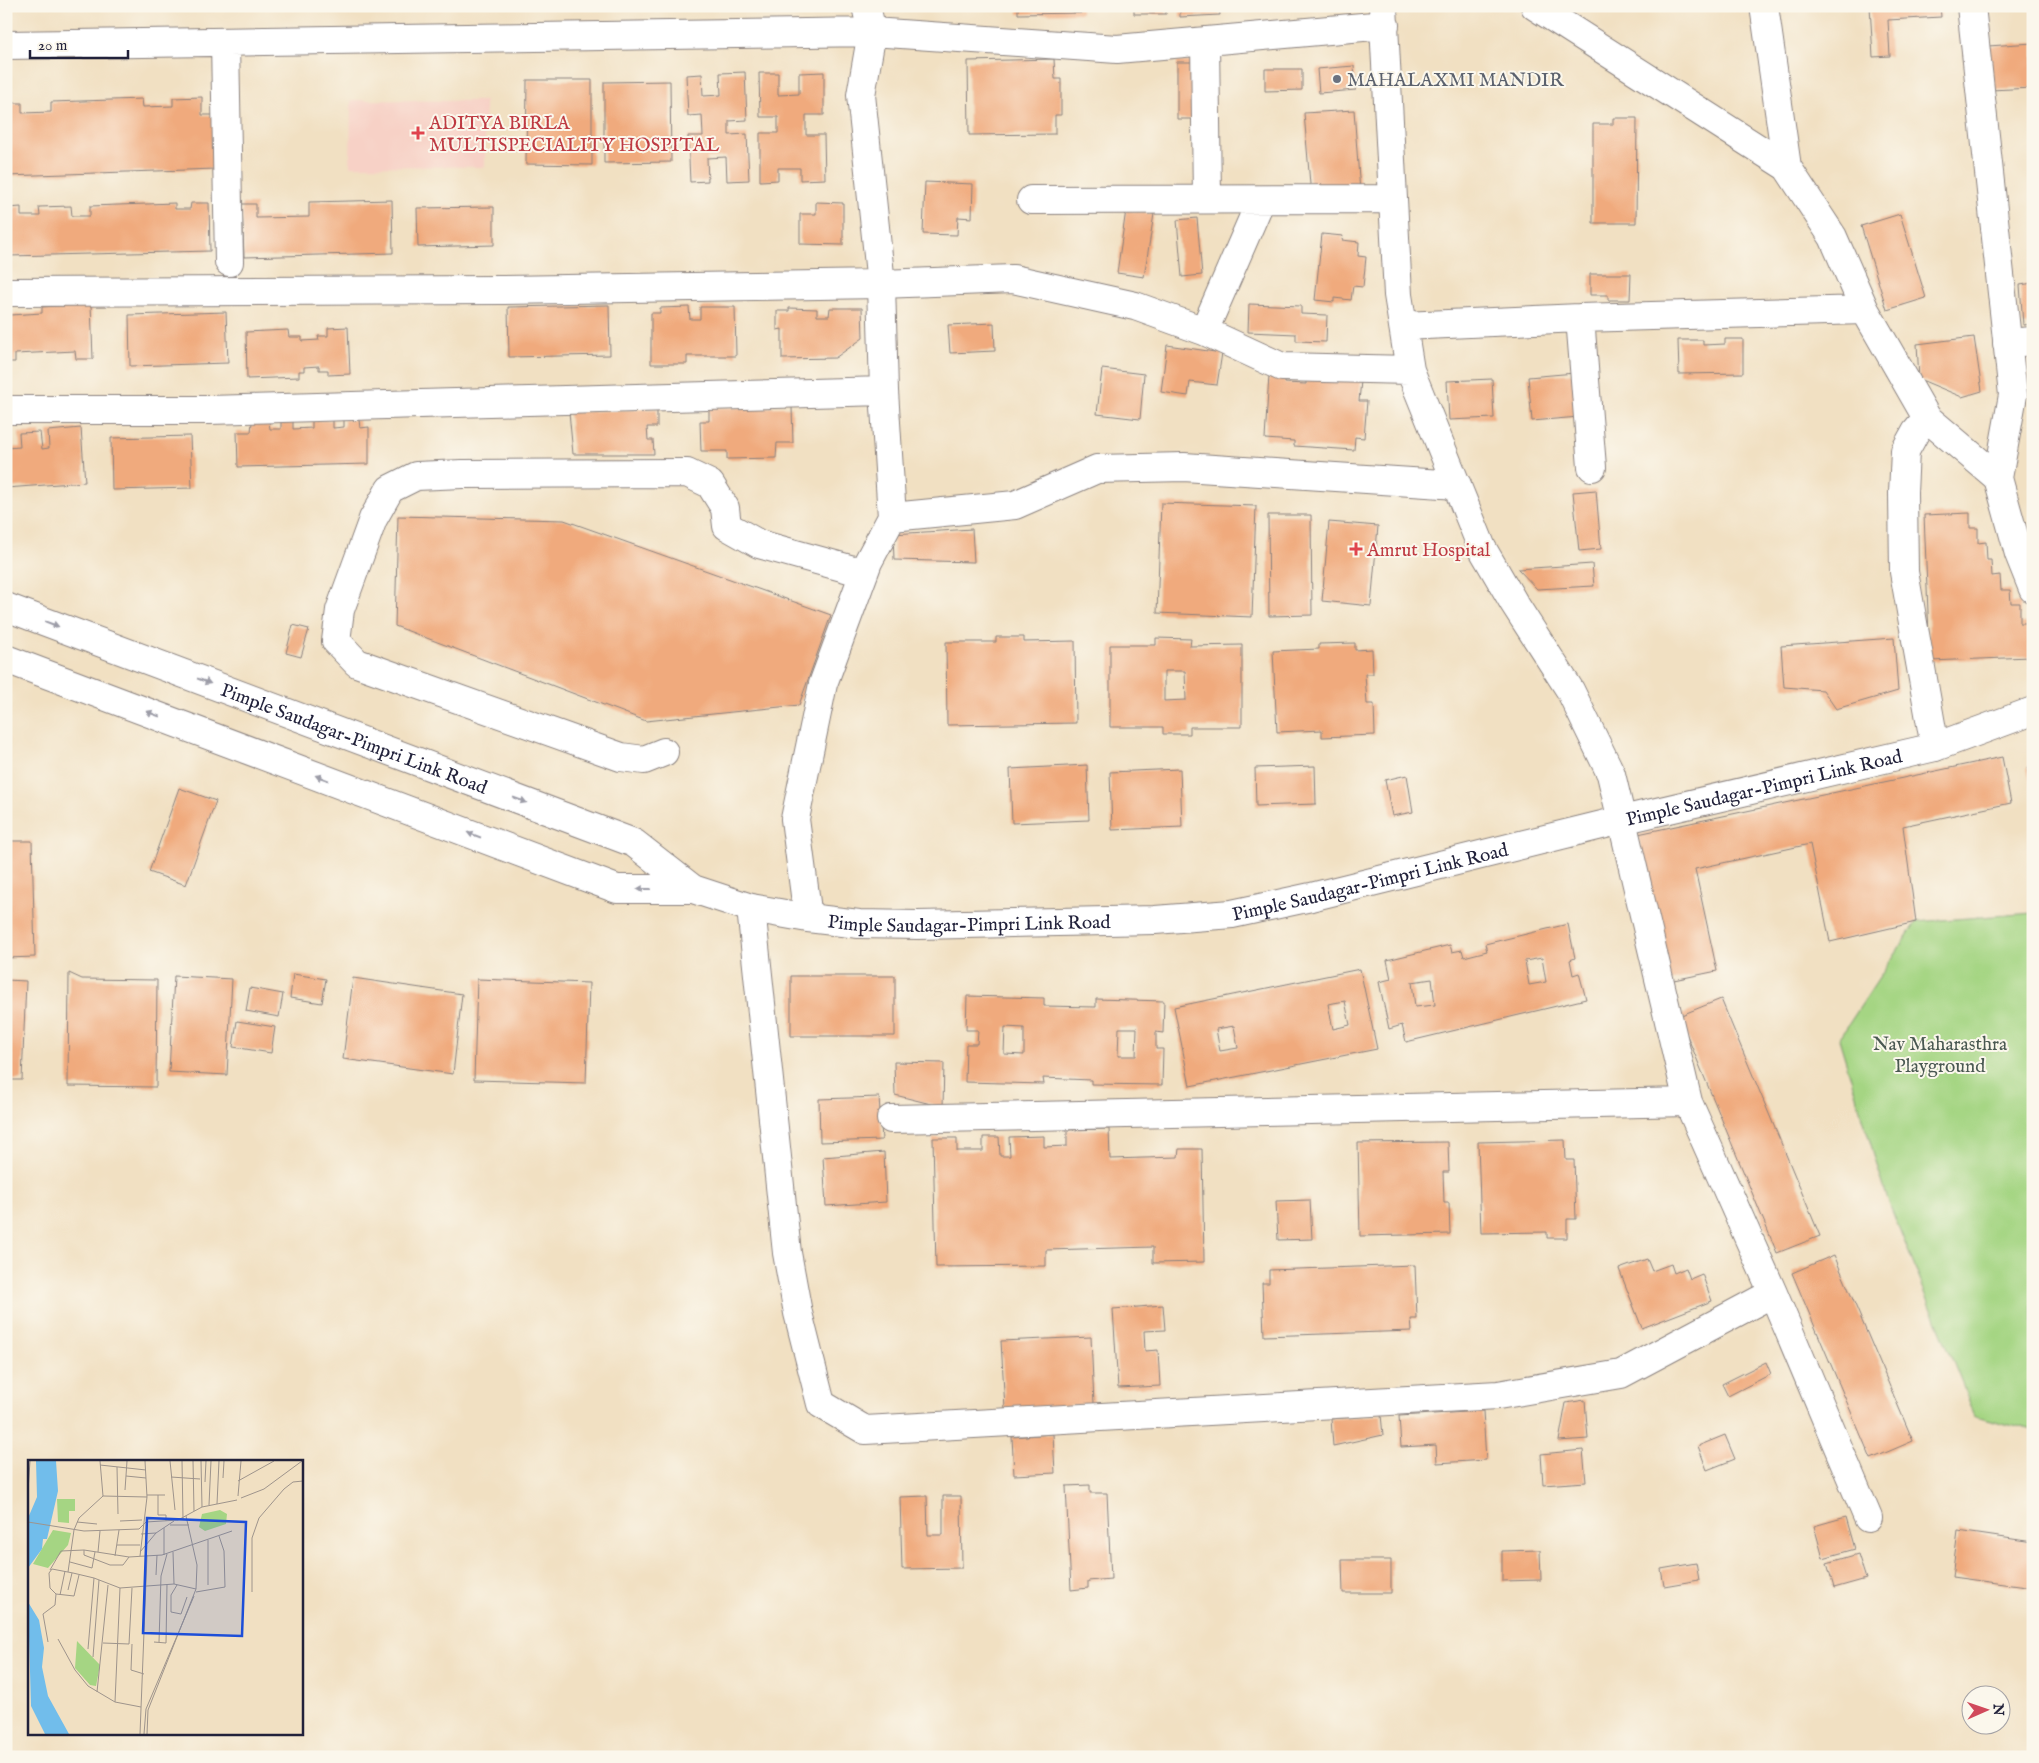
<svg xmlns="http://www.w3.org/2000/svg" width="2039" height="1763" font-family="'IM FELL English',serif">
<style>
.built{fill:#f7d1c6}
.green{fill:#a5d583;stroke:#647c5f}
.building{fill:#f0aa7d;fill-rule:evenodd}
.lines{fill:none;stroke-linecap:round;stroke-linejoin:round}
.street-casing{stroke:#8a817e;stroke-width:30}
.secondary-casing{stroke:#8a817e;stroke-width:30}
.street{stroke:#fff;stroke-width:28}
.secondary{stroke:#fff;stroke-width:28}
.oneway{fill:#9c9ca7}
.worship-dot{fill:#6b7280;stroke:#fbf7ec;stroke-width:2}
.health-dot{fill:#e0444e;stroke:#fbf7ec;stroke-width:2}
.labels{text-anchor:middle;stroke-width:4;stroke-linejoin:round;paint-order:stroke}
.worship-label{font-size:19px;fill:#5b616d;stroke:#fbf7ec;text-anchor:start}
.health-label{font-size:19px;fill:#be3a42;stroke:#fbf7ec;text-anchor:start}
.street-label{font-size:19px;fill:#22223b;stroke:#fbf7ec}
.park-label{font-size:19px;fill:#495851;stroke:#fbf7ec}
.inset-road{fill:none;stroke:#9e948c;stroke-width:1}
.view{fill:#1d4ed8;fill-opacity:0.15;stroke:#1d4ed8;stroke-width:2.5}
.inset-edge{fill:none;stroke:#22223b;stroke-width:2.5}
</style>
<rect width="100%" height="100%" fill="#fbf7ec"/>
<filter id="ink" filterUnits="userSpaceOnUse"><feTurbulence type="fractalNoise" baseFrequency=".02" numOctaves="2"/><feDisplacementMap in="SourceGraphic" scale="10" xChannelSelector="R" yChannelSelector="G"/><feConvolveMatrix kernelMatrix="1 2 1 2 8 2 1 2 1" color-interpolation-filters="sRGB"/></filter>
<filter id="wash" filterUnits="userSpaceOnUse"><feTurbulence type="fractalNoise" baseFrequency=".0096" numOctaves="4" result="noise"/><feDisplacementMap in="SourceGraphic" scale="20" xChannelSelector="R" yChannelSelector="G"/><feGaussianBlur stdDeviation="1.12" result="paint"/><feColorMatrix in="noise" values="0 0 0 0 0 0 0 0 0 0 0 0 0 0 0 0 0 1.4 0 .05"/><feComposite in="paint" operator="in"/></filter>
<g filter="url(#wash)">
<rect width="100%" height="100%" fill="#f1e0c2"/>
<path class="built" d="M 351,100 L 485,101 L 485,167 L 350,166 Z"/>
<path class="green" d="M 2033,913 L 2033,1431 L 1975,1416 L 1888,1201 L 1839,1039 L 1916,922 Z"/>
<g id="blocks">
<path class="building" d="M 1018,6 L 1081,6 L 1081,13 L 1018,14 Z
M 1134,6 L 1166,6 L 1166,14 L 1134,14 Z
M 1180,6 L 1219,6 L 1220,15 L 1180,17 Z
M 1870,6 L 1940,6 L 1941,17 L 1888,20 L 1890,56 L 1873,57 Z
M 2033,43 L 2033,88 L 1990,90 L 1988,46 Z
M 1054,59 L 1055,79 L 1061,79 L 1061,115 L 1055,115 L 1055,134 L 969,135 L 968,61 Z
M 1177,62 L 1202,62 L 1203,119 L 1177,119 Z
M 1354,66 L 1356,90 L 1319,93 L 1317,69 Z
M 1265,69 L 1302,69 L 1302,90 L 1265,91 Z
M 745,72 L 747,120 L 729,121 L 729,135 L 747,134 L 749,180 L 727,181 L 726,157 L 707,158 L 708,181 L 690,182 L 688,136 L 703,136 L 702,115 L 688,116 L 686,75 L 702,74 L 703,96 L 721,95 L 720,73 Z
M 824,72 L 824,115 L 806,115 L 806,135 L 824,135 L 825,179 L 800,180 L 800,168 L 778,168 L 778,180 L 760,181 L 760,133 L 778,133 L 778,117 L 760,117 L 759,73 L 778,73 L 778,95 L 799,94 L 799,73 Z
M 527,80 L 592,80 L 592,165 L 526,164 Z
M 670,81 L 671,162 L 604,163 L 604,82 Z
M 202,97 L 202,115 L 214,115 L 216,169 L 6,176 L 6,103 L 22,103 L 22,113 L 51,112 L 51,102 L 142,99 L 143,107 L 173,106 L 173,98 Z
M 1354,110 L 1360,192 L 1311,196 L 1304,113 Z
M 1613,118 L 1637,118 L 1636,223 L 1593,223 L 1593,124 L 1613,124 Z
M 925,182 L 973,184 L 972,218 L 958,217 L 957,235 L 923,234 Z
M 392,200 L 393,253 L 244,257 L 242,204 L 256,204 L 256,218 L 309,217 L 309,202 Z
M 816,202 L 843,203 L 843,245 L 800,244 L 800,214 L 816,214 Z
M 175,203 L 175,209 L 190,209 L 191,203 L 209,203 L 210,251 L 9,256 L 8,208 L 21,207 L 21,216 L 40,216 L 39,207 L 71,206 L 72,216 L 90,216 L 90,206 Z
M 494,207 L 494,245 L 418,247 L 417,208 Z
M 1126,210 L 1154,214 L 1144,277 L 1117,273 Z
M 1900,214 L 1926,298 L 1887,310 L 1861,226 Z
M 1197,218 L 1202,275 L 1182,277 L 1177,220 Z
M 1322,234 L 1343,236 L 1342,240 L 1359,242 L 1358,256 L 1366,257 L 1363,287 L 1353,286 L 1351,300 L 1334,298 L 1334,302 L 1315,300 Z
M 1590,274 L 1631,274 L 1630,300 L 1608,300 L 1608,295 L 1590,295 Z
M 2033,283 L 2033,324 L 2023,325 L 2020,285 Z
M 91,304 L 93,359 L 76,359 L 75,351 L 15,354 L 15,362 L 6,362 L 6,308 L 9,308 L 10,315 L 42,313 L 42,307 Z
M 1249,304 L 1301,306 L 1301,314 L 1327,315 L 1326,342 L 1296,341 L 1296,334 L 1248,332 Z
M 609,305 L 610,355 L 509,357 L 508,307 Z
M 689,307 L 690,319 L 700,319 L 700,307 L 735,307 L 736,356 L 687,356 L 687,364 L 651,364 L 651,313 L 660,313 L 660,308 Z
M 789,308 L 817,309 L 817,316 L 829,316 L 830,308 L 862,308 L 863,338 L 835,358 L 782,359 L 782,329 L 777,330 L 777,311 L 789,311 Z
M 226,312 L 228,363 L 130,366 L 129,315 Z
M 994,323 L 995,351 L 950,353 L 948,325 Z
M 348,327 L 350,374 L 328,375 L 328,370 L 319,370 L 319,366 L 304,367 L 304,371 L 299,371 L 299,377 L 247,379 L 246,332 L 288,330 L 289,337 L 302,337 L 302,341 L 319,340 L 318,336 L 328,336 L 328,328 Z
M 1974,337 L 1982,391 L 1962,397 L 1919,379 L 1917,344 Z
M 1725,339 L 1743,339 L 1743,373 L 1679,374 L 1678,340 L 1703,340 L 1703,345 L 1725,344 Z
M 1167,345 L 1222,353 L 1217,385 L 1190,382 L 1188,396 L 1161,392 Z
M 2029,352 L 2033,352 L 2033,385 L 2030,385 Z
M 1102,369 L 1144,374 L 1140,419 L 1097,414 Z
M 1575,373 L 1579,417 L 1532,421 L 1528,377 Z
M 1269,375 L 1285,376 L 1285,383 L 1306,384 L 1306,378 L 1361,381 L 1359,401 L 1367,401 L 1364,438 L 1355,437 L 1354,450 L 1294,446 L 1294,441 L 1265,439 Z
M 1492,379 L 1494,418 L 1449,420 L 1447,381 Z
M 792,407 L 793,443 L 777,443 L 776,458 L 727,459 L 727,451 L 701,451 L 700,421 L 709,421 L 709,408 Z
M 657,409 L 657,427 L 647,427 L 648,440 L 653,440 L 654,454 L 573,454 L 569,412 Z
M 333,420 L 333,428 L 344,427 L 344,420 L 359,420 L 360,428 L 369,427 L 369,464 L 238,467 L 237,432 L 251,432 L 252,422 L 269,422 L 270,429 L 281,429 L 281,422 L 293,421 L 293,429 L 312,428 L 312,421 Z
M 81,428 L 85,482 L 6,488 L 6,448 L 20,447 L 19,433 L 40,432 L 42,449 L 49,448 L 48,431 Z
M 190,436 L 192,488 L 112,490 L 111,438 Z
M 1596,490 L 1601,549 L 1579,551 L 1573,492 Z
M 1161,503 L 1256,506 L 1252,617 L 1157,613 Z
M 1970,513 L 1970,528 L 1978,528 L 1978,543 L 1986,542 L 1987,560 L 1991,560 L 1992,576 L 2000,575 L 2001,590 L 2010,590 L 2011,603 L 2020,603 L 2020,623 L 2028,623 L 2030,657 L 1930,661 L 1924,515 Z
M 1268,515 L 1311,515 L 1312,615 L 1269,616 Z
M 398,516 L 564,520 L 831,615 L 799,705 L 646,721 L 395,626 Z
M 1329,522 L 1378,526 L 1371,606 L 1322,601 Z
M 972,529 L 974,562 L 894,560 L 893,534 Z
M 1592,564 L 1594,586 L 1537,589 L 1518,569 Z
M 293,625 L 309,629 L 301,657 L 286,653 Z
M 996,637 L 1024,637 L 1024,642 L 1075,641 L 1076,723 L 947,725 L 946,642 L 996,642 Z
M 1156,638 L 1191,639 L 1190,646 L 1242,645 L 1242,727 L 1190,727 L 1190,734 L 1163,734 L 1163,727 L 1110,727 L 1110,645 L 1156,645 ZM 1164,671 L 1185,671 L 1186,700 L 1164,701 Z
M 1894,638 L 1898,691 L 1836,709 L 1823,690 L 1784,687 L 1781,646 Z
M 1355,643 L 1355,650 L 1372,649 L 1373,674 L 1365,674 L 1367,704 L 1374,704 L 1375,735 L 1322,737 L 1322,730 L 1277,732 L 1273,651 L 1319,649 L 1319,644 Z
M 2002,757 L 2011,803 L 1903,826 L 1916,922 L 1830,942 L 1810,844 L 1695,869 L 1717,971 L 1669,981 L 1638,834 Z
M 1087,765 L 1089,820 L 1012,823 L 1010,769 Z
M 1315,766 L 1316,804 L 1256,806 L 1255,768 Z
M 2033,767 L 2033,789 L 2032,789 L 2027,768 Z
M 1180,769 L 1182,827 L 1112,830 L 1110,772 Z
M 1407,775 L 1413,812 L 1392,816 L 1385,780 Z
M 179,788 L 216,801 L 186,885 L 149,872 Z
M 6,841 L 32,841 L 35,957 L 6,958 Z
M 1568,924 L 1575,958 L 1570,960 L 1573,975 L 1579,973 L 1586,999 L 1406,1042 L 1402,1025 L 1389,1029 L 1379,982 L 1391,979 L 1387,960 L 1450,945 L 1452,952 L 1462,950 L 1464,957 L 1487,951 L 1485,944 ZM 1542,958 L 1546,982 L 1529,985 L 1525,961 ZM 1432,979 L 1435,1005 L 1415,1007 L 1412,982 Z
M 1360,969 L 1377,1049 L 1190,1086 L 1174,1007 ZM 1345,1001 L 1350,1025 L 1333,1029 L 1328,1004 ZM 1234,1026 L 1238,1048 L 1220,1051 L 1216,1029 Z
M 69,973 L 82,979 L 157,980 L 156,1087 L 68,1086 Z
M 293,974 L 326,979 L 322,1003 L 290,998 Z
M 174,976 L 232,979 L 227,1075 L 169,1072 Z
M 791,976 L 895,976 L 895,1036 L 791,1036 Z
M 353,978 L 462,994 L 453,1074 L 343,1059 Z
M 477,979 L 589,983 L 586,1083 L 474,1080 Z
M 6,980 L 26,981 L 22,1080 L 6,1080 Z
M 250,988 L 283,994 L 279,1017 L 246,1011 Z
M 967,996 L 1044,998 L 1044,1006 L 1096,1007 L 1096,999 L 1164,1001 L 1163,1033 L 1156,1032 L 1156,1049 L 1163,1049 L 1162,1085 L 1091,1084 L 1091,1080 L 1043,1078 L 1044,1084 L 965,1082 L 966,1044 L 977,1044 L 978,1030 L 966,1030 ZM 1005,1027 L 1024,1028 L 1024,1055 L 1004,1054 ZM 1119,1028 L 1137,1028 L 1136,1056 L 1118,1056 Z
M 1721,999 L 1820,1236 L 1777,1253 L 1679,1016 Z
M 237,1021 L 275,1027 L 271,1053 L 233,1047 Z
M 894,1062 L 944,1063 L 943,1107 L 895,1095 Z
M 879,1097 L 882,1140 L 820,1142 L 819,1099 Z
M 1109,1129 L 1110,1159 L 1178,1157 L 1179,1149 L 1202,1149 L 1204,1262 L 1153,1263 L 1153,1247 L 1046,1250 L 1046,1266 L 936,1267 L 933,1138 L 957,1138 L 957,1151 L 983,1151 L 983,1137 L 999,1137 L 1000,1156 L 1010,1156 L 1009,1137 L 1044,1136 L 1044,1147 L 1067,1146 L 1067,1130 Z
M 1565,1140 L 1566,1160 L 1574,1160 L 1576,1219 L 1567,1219 L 1567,1238 L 1547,1238 L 1547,1232 L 1481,1233 L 1478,1142 Z
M 1448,1142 L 1449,1172 L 1443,1172 L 1444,1203 L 1449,1203 L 1450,1234 L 1360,1236 L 1358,1143 Z
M 884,1152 L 886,1202 L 826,1206 L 823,1157 Z
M 1310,1200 L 1312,1239 L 1278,1240 L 1276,1201 Z
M 1834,1255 L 1913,1441 L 1871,1459 L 1792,1273 Z
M 1647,1259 L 1652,1271 L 1671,1264 L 1674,1273 L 1686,1268 L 1690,1279 L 1702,1274 L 1712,1301 L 1642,1328 L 1619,1269 Z
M 1415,1265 L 1417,1319 L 1411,1319 L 1412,1331 L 1264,1336 L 1262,1283 L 1269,1283 L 1269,1270 Z
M 1163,1305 L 1165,1330 L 1144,1331 L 1145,1351 L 1158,1350 L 1160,1386 L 1118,1388 L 1113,1309 Z
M 1091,1337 L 1094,1404 L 1005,1409 L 1001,1341 Z
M 1766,1362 L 1771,1374 L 1728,1396 L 1722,1384 Z
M 1585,1400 L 1588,1439 L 1559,1441 L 1566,1403 Z
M 1483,1411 L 1486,1460 L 1437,1463 L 1436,1445 L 1401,1447 L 1399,1416 Z
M 1381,1415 L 1383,1435 L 1333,1446 L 1331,1419 Z
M 1053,1434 L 1055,1473 L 1014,1475 L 1012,1437 Z
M 1725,1435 L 1735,1459 L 1707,1470 L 1698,1446 Z
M 1583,1450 L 1586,1482 L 1543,1485 L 1541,1454 Z
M 1090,1485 L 1090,1493 L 1107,1493 L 1111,1579 L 1088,1581 L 1088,1588 L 1071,1590 L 1066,1486 Z
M 927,1496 L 928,1535 L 943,1535 L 943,1496 L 961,1496 L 962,1568 L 902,1569 L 900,1497 Z
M 1846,1517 L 1855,1549 L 1823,1558 L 1814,1526 Z
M 1958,1531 L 2033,1542 L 2033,1588 L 1952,1577 Z
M 1540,1550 L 1541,1580 L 1502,1581 L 1502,1551 Z
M 1858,1554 L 1866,1579 L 1834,1588 L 1827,1563 Z
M 1342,1560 L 1391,1560 L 1391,1593 L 1343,1593 Z
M 1696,1563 L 1699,1580 L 1664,1586 L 1661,1569 Z"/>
</g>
</g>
<g filter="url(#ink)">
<use href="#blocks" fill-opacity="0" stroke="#8a817e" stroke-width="1"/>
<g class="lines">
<g class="street-casing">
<path id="street" d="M 1383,6 L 1398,295 L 1410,370 L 1482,548 L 1514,603 L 1570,690 L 1611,774 L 1688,1102 L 1773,1293 L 1868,1518
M 1535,6 L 1787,167 L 1833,237 L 1865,310 L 1927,418 L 1998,478
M 1764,6 L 1787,167
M 1205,41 L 1207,199
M 225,42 L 229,262
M 6,45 L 872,32 L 1117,49 L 1385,25
M 1031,200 L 1393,199
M 6,292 L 504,290 L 881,284 L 1013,279 L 1135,306 L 1204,331 L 1282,367 L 1410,370
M 1580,318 L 1592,467
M 1403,326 L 1580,318 L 1865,310
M 1204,331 L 1261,200
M 2007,343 L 2033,341
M 6,410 L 209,410 L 884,391
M 1927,418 L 1916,431 L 1905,451 L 1903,493 L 1904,572 L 1935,747
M 892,517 L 1015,505 L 1097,469 L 1184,467 L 1457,485
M 664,752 L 644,760 L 621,757 L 357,663 L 336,641 L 340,610 L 373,519 L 390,489 L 416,476 L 462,474 L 687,473 L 710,484 L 725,508 L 727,526 L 759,544 L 864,573
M 751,908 L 787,1253 L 798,1313 L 821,1404 L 865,1430 L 1498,1395 L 1621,1374 L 1773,1293
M 808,918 L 795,819 L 823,684 L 868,562 L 892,517 L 884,391 L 881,284 L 861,95 L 872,32 L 866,6
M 891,1119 L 1688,1102"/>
</g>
<g class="secondary-casing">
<g id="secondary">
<path d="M 1971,6 L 2013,395 L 1998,478 L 2019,554 L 2033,589"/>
<path id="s1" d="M 6,607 L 634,843 L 693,889 L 751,908 L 808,918 L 859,924 L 918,925 L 1155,920 L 1232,914 L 1311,897 L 1622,820 L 1935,747 L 2033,711"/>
<path d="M 6,659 L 617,889 L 693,889"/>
</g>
</g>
<use href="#street" class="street"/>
<use href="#secondary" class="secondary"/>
</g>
<defs><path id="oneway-solid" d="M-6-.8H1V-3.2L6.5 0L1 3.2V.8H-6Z" transform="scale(1.25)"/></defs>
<g class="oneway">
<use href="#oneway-solid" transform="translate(52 624) rotate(21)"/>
<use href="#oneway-solid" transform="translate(204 681) rotate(21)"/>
<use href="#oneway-solid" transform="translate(153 714) rotate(-159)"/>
<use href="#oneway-solid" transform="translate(322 778) rotate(-159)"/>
<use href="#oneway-solid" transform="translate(520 800) rotate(21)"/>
<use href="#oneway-solid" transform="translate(474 835) rotate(-159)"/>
<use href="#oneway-solid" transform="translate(644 889) rotate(180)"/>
</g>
</g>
<circle class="worship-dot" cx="1337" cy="79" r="5"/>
<g class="health-dot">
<path d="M415.5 125.5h5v5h5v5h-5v5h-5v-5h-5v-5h5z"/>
<path d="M1353.5 541.5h5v5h5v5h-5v5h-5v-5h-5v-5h5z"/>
</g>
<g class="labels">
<g class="worship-label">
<text x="1347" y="86">MAHALAXMI MANDIR</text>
</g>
<g class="health-label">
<text x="429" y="129">ADITYA BIRLA<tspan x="429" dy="22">MULTISPECIALITY HOSPITAL</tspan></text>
<text x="1367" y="556">Amrut Hospital</text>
</g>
<g class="street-label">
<text dy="7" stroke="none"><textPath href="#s1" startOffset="372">Pimple Saudagar-Pimpri Link Road</textPath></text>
<text dy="7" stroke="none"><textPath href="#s1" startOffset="1836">Pimple Saudagar-Pimpri Link Road</textPath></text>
<text dy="7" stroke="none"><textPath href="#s1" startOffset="1431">Pimple Saudagar-Pimpri Link Road</textPath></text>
<text dy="7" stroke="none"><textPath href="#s1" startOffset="1026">Pimple Saudagar-Pimpri Link Road</textPath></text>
</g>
<g class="park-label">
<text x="1940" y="1050">Nav Maharasthra<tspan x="1940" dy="22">Playground</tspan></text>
</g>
</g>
<g transform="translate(28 1460)">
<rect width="275" height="275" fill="#f1e0c2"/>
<path d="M 29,39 L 47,39 L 47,51 L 41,51 L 41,63 L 30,62 ZM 192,50 L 199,54 L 198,64 L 177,71 L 171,67 L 174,54 ZM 25,70 L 43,73 L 40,85 L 20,108 L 5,104 ZM 49,181 L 72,205 L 68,226 L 62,225 L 47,208 Z" fill="#a5d583"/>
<path d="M 8,1 L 28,1 L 30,31 L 19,79 L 15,79 L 14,89 L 0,108 L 0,58 L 9,37 ZM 0,142 L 11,160 L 16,188 L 14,207 L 20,236 L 41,274 L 17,274 L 3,246 Z" fill="#71bdeb"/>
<path class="inset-road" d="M 142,1 L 147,50M 154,1 L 155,59M 165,1 L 166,51M 173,1 L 174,47M 72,5 L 118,10M 89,7 L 90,54M 98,16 L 118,18M 143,17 L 172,19M 195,18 L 196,1M 210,21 L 246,1M 177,22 L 178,1M 97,30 L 99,1M 0,31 L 2,1M 119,35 L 137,35M 130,35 L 130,55 L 138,55 L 138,61M 75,36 L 119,37M 210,36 L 213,1M 213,38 L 236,29 L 274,1M 189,44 L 191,1M 181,45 L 183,1M 92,61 L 114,60M 0,62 L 56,71 L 111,69 L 118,62 L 150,60 L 174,47 L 209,40M 49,62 L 69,64M 142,65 L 161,65M 136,68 L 136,95M 113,74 L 128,73M 89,85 L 112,85M 56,90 L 56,95 L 82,105 L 95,105 L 101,97M 70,92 L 72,71M 112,92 L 128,73 L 146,61M 145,92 L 146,124M 87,96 L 91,70M 112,96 L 119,37 L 117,1M 42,102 L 64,108 L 67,92M 22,110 L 33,91 L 56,90 L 101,97 L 134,95 L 204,71M 40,112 L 46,70 L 51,58 L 75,36 L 72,1M 51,115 L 46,136 L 28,134 L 22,128 L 21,113 L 24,109 L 45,113 L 66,118 L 92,128 L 146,124 L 168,129M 128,115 L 129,95M 149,125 L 143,135 L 143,152 L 153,154 L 159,137M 180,125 L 180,80M 40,130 L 44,113M 168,132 L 197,127 L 196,91 L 191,76M 224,132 L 224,78 L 231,58 L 256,29 L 265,22 L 275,21M 32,135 L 37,111M 30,179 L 47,210 L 60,226 L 87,242 L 113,247M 20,182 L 15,154 L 27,145 L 28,134M 126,182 L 138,183 L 139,124M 131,182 L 133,116 L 139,94M 75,183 L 101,184M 101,184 L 104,128M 104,184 L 103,210 L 116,214M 60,189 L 66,118M 65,197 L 71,120M 69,232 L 80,125M 87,242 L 92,128M 112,274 L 119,95M 116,274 L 118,249 L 166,136M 119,274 L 120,250 L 168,129 L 169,105 L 158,56"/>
<path class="view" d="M 119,58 L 218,62 L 214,176 L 115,173 Z"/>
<rect width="275" height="275" class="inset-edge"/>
</g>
<rect width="2039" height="1763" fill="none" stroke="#fbf7ec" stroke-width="25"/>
<g transform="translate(1986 1710) rotate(88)"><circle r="24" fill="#fbf7ec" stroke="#a4a2a5"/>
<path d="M0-4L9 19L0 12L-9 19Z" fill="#d1495b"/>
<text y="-8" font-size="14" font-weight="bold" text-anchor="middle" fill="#22223b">N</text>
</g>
<path d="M30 50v8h98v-8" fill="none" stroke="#22223b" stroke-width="2.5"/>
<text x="38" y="50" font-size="15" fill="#22223b" stroke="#fbf7ec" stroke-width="4" paint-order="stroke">20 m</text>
</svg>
